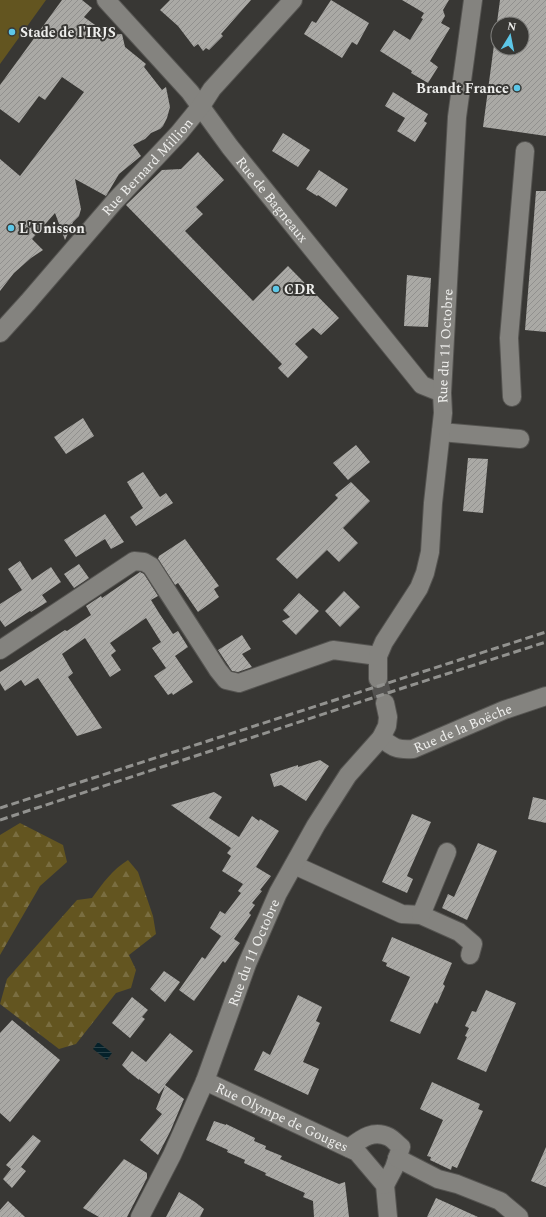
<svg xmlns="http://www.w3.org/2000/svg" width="546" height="1217" font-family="Spectral,serif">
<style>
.forest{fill:url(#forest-firs)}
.pitch{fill:#635520}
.water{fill:url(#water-rules)}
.building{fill:url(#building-hatch);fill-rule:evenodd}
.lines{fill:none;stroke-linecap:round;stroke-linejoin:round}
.minor-tunnel{stroke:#535250;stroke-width:18;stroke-dasharray:18 9;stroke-linecap:butt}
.minor-casing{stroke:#555451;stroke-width:20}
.minor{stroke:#84837f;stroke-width:18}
.rail{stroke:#92928f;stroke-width:3;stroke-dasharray:8 4;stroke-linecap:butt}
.poi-dot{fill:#5dc7e8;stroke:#383734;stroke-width:1.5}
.labels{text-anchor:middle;stroke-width:4;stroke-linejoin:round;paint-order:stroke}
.poi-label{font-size:14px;font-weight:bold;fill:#eeeeec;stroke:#383734;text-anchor:start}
.street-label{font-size:14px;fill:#eeeeec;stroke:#383734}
</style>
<defs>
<pattern id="forest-firs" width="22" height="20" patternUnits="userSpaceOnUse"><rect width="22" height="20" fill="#635520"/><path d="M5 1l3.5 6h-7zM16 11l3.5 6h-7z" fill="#7a6e41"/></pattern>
<pattern id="water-rules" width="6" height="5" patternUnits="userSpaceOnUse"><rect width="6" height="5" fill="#05212a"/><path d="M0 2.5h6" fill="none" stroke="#2a4249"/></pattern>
<pattern id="building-hatch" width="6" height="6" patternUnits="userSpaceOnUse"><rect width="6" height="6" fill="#aaa9a5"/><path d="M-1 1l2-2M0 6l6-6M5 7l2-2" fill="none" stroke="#91908e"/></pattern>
</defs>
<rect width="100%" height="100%" fill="#383734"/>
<path class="forest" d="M 20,823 L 63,845 L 67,862 L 40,886 L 0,955 L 0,835 Z
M 128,860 L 138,872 L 153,916 L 156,934 L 129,955 L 136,970 L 131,988 L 116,993 L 76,1044 L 59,1049 L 0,1004 L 7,979 L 77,900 L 92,898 C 103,883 112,870 128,860 Z"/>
<path class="pitch" d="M 0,0 L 46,0 L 0,64 Z"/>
<path class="water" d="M 98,1042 L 112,1053 L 107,1060 L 93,1049 Z"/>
<path class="building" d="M 62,0 L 82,0 L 92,8 L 84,17 L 109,35 L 122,34 L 125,47 L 146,64 L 144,67 L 162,90 L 166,87 L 170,107 L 167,118 L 163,126 L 160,129 L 151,133 L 145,139 L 133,145 L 141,156 L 119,174 L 106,196 L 75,179 L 81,209 L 79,216 L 73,222 L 65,240 L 55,213 L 32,239 L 43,250 L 31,258 L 14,273 L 0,291 L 0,159 L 20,176 L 84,92 L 62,77 L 45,100 L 39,96 L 19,123 L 0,109 L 0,85 Z
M 170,0 L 251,0 L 221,34 L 223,36 L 209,50 L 206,48 L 203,51 L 198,44 L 194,47 L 178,26 L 160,10 Z
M 331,0 L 369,23 L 357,45 L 352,42 L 342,58 L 304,34 L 312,21 L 316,23 Z
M 402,0 L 449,0 L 443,10 L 445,16 L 441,23 L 450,28 L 430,61 L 438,67 L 428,83 L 411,73 L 412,71 L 380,51 L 394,30 L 410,40 L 423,19 L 421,18 L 424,13 Z
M 500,0 L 546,0 L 546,136 L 483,127 ZM 498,24 L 522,24 L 522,48 L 498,48 Z
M 393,92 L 428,114 L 424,121 L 427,123 L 415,142 L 397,131 L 405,118 L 385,106 Z
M 283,133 L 310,150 L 298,167 L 272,151 Z
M 198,152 L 224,180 L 196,207 L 203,214 L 185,231 L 253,301 L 288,266 L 339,318 L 321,335 L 313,328 L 295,344 L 308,357 L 288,378 L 278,368 L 282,364 L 126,205 L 162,170 L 181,169 Z
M 319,170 L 348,189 L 336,207 L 318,195 L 317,196 L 306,189 Z
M 536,191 L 546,191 L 546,332 L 525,330 Z
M 407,275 L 431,278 L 428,327 L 404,326 Z
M 83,418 L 94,436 L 66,454 L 54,437 Z
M 356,445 L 370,462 L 348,480 L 333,463 Z
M 468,458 L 488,459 L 483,513 L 463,511 Z
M 143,472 L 160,497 L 166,493 L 173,503 L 136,526 L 130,517 L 143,508 L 127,482 Z
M 351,482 L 370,501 L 343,528 L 358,543 L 339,562 L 327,550 L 297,579 L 276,559 L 338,498 L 335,495 Z
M 105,514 L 124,542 L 111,549 L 105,539 L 76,557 L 64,540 Z
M 185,539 L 219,586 L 214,589 L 219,597 L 198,612 L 178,583 L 175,585 L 158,559 L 159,556 L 162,554 Z
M 20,561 L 32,580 L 51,567 L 61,582 L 42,595 L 47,602 L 31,612 L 30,611 L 5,627 L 0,620 L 0,604 L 22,590 L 8,569 Z
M 79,564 L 89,578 L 74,588 L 64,574 Z
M 140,572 L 144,574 L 158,596 L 151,600 L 159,613 L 173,634 L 178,631 L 188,647 L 175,656 L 193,682 L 173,695 L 172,693 L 168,695 L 154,676 L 166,668 L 152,648 L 161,642 L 146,618 L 110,643 L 116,651 L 111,655 L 121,670 L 110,677 L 85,638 L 62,654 L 73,673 L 68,677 L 102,728 L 77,736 L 38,678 L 25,686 L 21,680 L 5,691 L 0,683 L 0,672 L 65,630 L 67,631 L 91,615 L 86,606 L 101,596 L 102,598 Z
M 344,591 L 360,607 L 340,627 L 325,611 Z
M 299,593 L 319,611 L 296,635 L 282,621 L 290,617 L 283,610 Z
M 242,635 L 251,649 L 242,654 L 252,667 L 238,672 L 232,671 L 218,650 Z
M 320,760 L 329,766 L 306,801 L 281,785 L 274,787 L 270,774 L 298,765 L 298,767 Z
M 214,792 L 222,797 L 209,818 L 239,837 L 252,816 L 259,821 L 260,819 L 279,831 L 256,867 L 271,876 L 260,890 L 262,891 L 252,903 L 255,905 L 249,913 L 251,915 L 234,939 L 240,943 L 225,963 L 223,961 L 194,1001 L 179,990 L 202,957 L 205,959 L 221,936 L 210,928 L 220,911 L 225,914 L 241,893 L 238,891 L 243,884 L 222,871 L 231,856 L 227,853 L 231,848 L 171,805 Z
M 533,797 L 546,800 L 546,823 L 528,819 Z
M 412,814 L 431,822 L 407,876 L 413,879 L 407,893 L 382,882 Z
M 478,843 L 497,851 L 467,920 L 442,908 L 448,894 L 454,897 Z
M 392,937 L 452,963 L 443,984 L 445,986 L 437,1004 L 435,1002 L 420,1034 L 390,1021 L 410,977 L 386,966 L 387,963 L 382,961 Z
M 164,971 L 180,982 L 165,1002 L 150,989 Z
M 486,990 L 516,1003 L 486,1072 L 457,1059 L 467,1037 L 465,1036 L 469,1028 L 465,1026 L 472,1011 L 476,1012 Z
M 298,995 L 322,1007 L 316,1021 L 320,1023 L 303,1062 L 319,1069 L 308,1095 L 254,1070 L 263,1051 L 270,1055 Z
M 132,997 L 148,1010 L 142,1017 L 145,1019 L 130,1038 L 112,1023 Z
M 12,1020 L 60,1060 L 10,1122 L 0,1113 L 0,1033 Z
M 170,1033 L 193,1051 L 165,1085 L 184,1099 L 170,1132 L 158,1155 L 140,1140 L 162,1114 L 156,1109 L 165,1086 L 159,1094 L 139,1079 L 139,1080 L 129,1072 L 122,1065 L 132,1051 L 146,1062 Z
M 432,1082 L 480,1104 L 478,1109 L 483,1111 L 457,1168 L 452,1166 L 451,1170 L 430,1160 L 431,1157 L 427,1156 L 443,1120 L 420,1109 Z
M 214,1121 L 226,1125 L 226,1124 L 255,1138 L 254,1141 L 266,1146 L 265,1149 L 282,1156 L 280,1159 L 339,1184 L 345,1182 L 349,1217 L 314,1217 L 313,1201 L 303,1197 L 305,1193 L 265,1175 L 266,1173 L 244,1163 L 245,1160 L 227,1152 L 228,1150 L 206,1140 Z
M 33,1135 L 41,1141 L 21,1167 L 26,1171 L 12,1188 L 3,1179 L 11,1169 L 6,1165 Z
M 546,1147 L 546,1187 L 531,1181 Z
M 124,1159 L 147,1173 L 147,1178 L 127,1217 L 99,1217 L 83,1208 Z
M 179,1192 L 195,1202 L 204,1209 L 200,1217 L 166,1217 Z
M 436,1198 L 478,1217 L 427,1217 Z
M 8,1201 L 25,1217 L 0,1217 L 0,1210 Z"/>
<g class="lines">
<path class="minor-tunnel" d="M 378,679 L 385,703"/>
<g class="minor-casing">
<g id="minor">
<path id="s1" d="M 106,0 L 190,92 L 230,147 L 422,385 L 442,393"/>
<path id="s2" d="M 0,333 L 28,302 L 115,201 L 179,133 L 201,106 L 212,89 L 293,0"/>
<path d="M 512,397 L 509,338 L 525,151"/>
<path d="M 441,432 L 520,439"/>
<path d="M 0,650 L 134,561 L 144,562 L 151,566 L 218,670 L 226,680 L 239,683 L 333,650 L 378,656"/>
<path id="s3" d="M 378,679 L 378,656 L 384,642 L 419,588 L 425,573 L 430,552 L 433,503 L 443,413 L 442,393 L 457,117 L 473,0"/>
<path id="s4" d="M 381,738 C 394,748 397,750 413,749 L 504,710 L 546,696"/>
<path d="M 294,865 L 402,914 L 421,915 L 459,932 L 473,944 L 470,955"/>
<path d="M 421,915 L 447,852"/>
<path id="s5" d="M 205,1081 L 357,1152 L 385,1185 L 388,1217"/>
<path d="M 349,1148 C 361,1139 373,1129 389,1137 C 393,1139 397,1144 401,1147 L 394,1168 L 385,1185"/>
<path d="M 397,1158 L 438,1179 L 457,1184 L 500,1201 L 519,1217"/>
<path id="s6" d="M 140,1217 L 172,1155 L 205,1081 L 247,964 L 278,893 L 316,825 L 348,775 L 381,738 L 387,726 L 388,717 L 385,703"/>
</g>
</g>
<use href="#minor" class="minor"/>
<path class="rail" d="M 0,808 L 546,632
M 0,820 L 409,686 L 546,642"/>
</g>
<g class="poi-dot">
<circle cx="12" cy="32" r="4"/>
<circle cx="517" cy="88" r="4"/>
<circle cx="11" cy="228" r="4"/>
<circle cx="276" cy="289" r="4"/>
</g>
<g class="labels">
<g class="poi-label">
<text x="20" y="37">Stade de l'IRJS</text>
<text x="509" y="93" text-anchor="end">Brandt France</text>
<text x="19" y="233">L'Unisson</text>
<text x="284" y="294">CDR</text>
</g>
<g class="street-label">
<text dy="5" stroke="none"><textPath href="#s2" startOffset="222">Rue Bernard Million</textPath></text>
<text dy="5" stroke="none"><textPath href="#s1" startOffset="260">Rue de Bagneaux</textPath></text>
<text dy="5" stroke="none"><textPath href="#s3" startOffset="347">Rue du 11 Octobre</textPath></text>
<text dy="5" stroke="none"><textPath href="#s4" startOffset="89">Rue de la Boëche</textPath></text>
<text dy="5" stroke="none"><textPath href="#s6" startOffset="288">Rue du 11 Octobre</textPath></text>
<text dy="5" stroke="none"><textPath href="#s5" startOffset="85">Rue Olympe de Gouges</textPath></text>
</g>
</g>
<g transform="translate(510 36) rotate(10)"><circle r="19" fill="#383734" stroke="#81807e"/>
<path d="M0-3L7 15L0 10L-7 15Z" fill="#5dc7e8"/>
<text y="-6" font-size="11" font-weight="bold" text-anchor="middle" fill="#eeeeec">N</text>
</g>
</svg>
